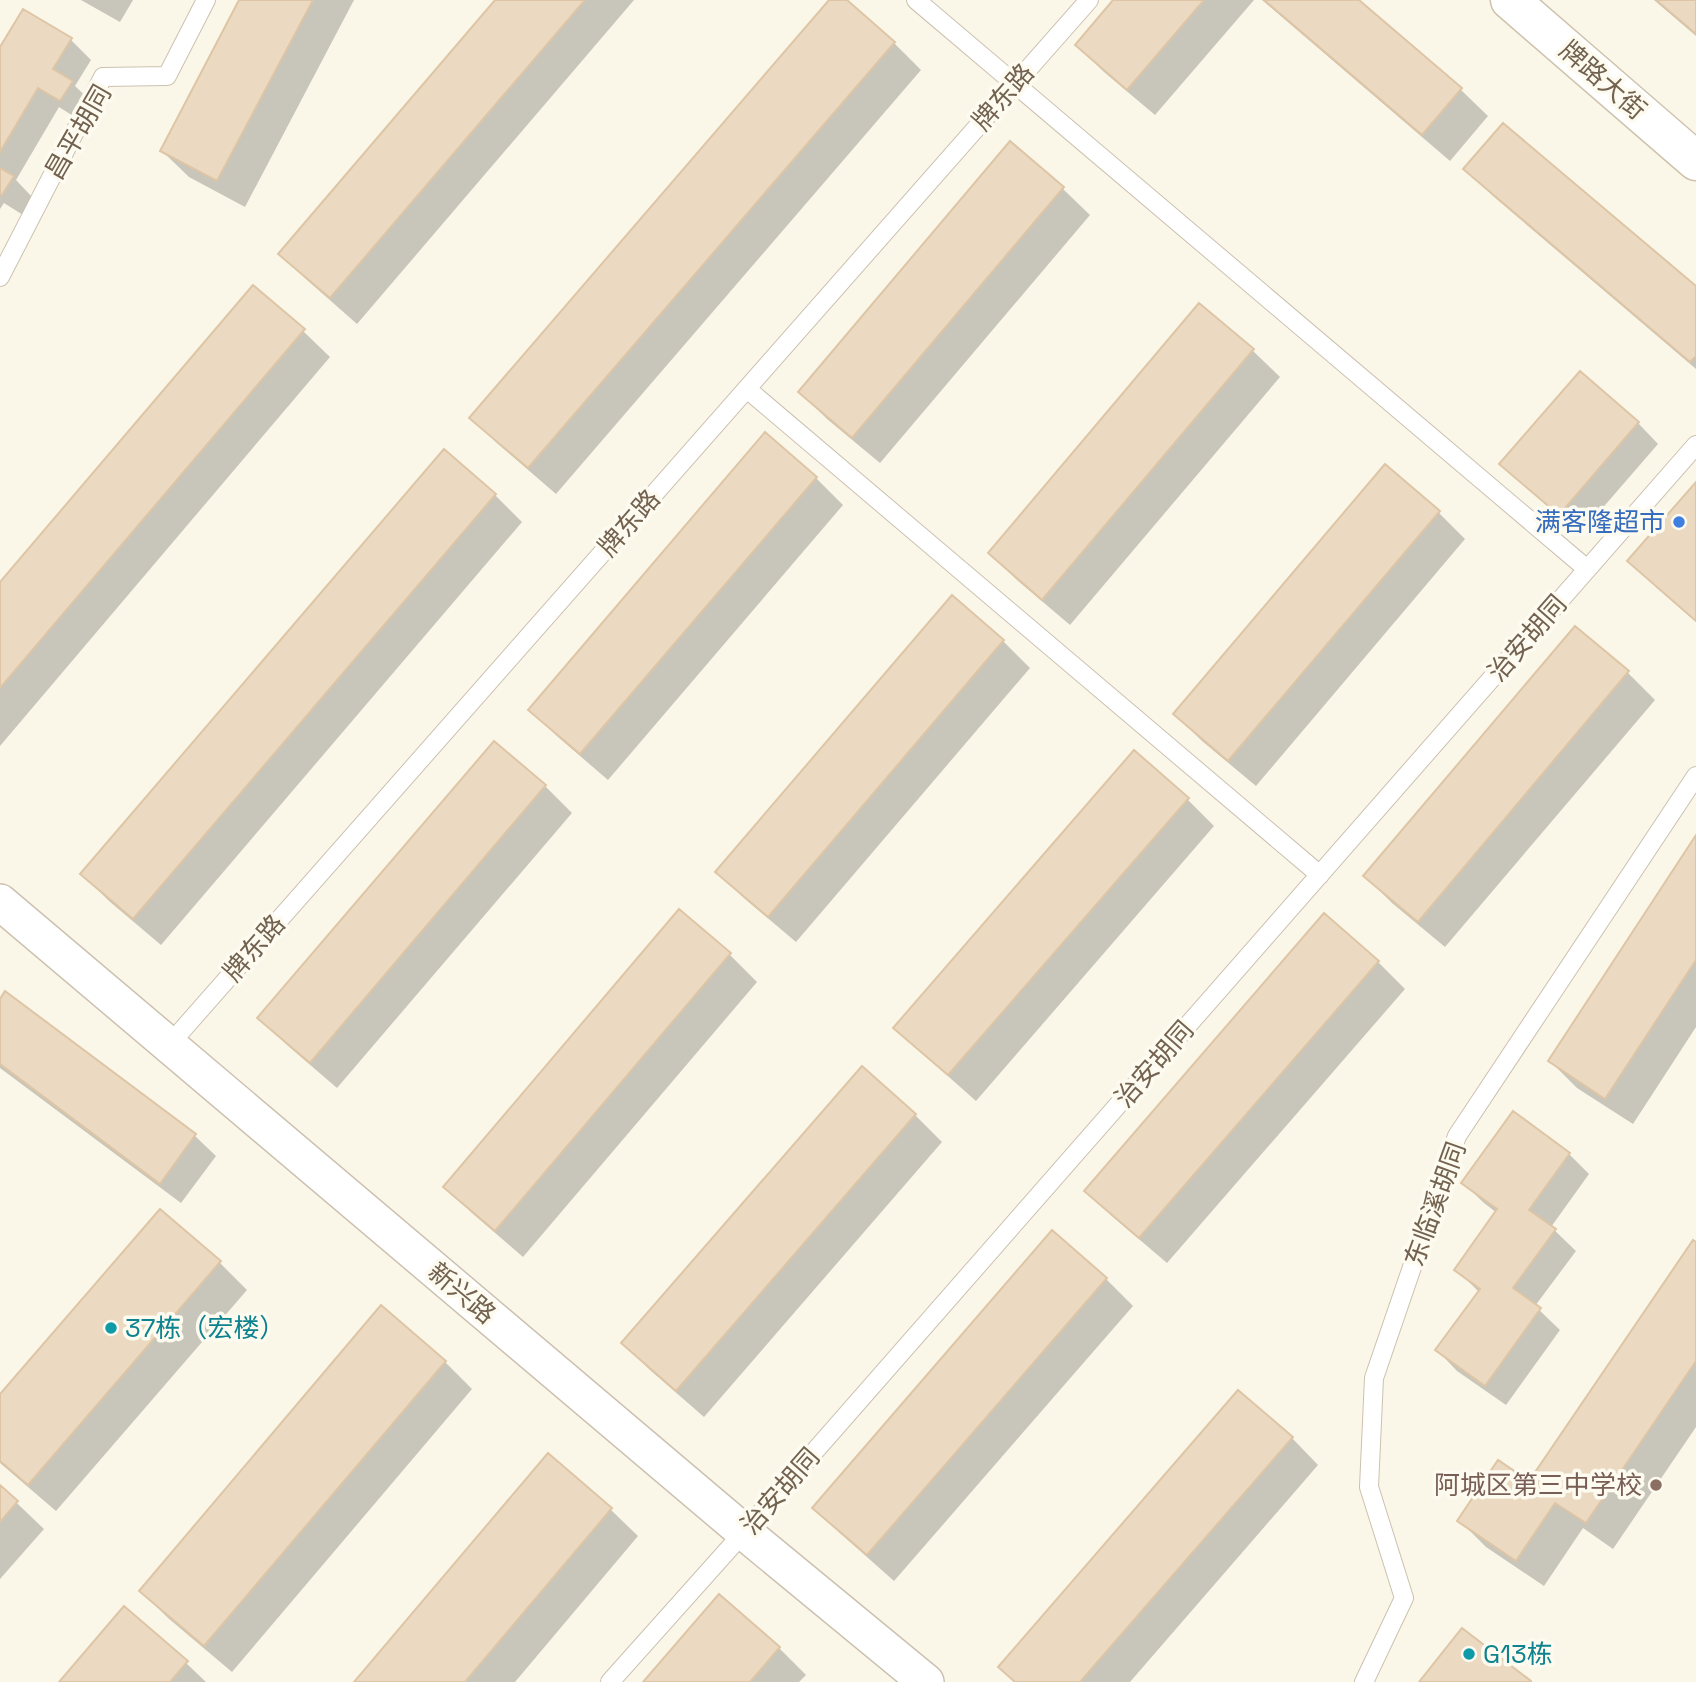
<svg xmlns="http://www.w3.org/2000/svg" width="1696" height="1682" font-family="'Space Grotesk','Noto Sans SC',sans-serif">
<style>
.shadow{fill:#0003}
.building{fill:#ebdac1;stroke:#dec5a5;stroke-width:2}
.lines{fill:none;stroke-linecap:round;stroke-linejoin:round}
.lane-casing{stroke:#ccc1b0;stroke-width:20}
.street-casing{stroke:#ccc1b0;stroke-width:38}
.secondary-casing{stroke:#cec2ad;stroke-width:41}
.lane{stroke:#fff;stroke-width:18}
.street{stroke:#fff;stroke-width:35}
.secondary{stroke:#fff;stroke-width:38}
.shop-dot{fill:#3f7fe0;stroke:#fdfaef;stroke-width:2.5}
.culture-dot{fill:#0f9aa8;stroke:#fdfaef;stroke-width:2.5}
.education-dot{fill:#8d6e63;stroke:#fdfaef;stroke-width:2.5}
.labels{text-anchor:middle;stroke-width:7;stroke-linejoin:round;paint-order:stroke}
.street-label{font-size:26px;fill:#72624f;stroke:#fdfaef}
.shop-label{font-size:26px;fill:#366cbe;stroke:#fdfaef;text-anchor:end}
.culture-label{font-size:26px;fill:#0d838f;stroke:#fdfaef;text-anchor:start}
.education-label{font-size:26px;fill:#785e54;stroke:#fdfaef;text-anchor:end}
</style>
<rect width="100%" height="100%" fill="#faf7e9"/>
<path class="shadow" d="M 81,0 L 133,0 L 120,22 Z
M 241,0 L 354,0 L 245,207 L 189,177 L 162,151 Z
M 498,0 L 634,0 L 357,324 L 307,280 L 280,254 Z
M 831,0 L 844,0 L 894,43 L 921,70 L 556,494 L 498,444 L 471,418 Z
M 1115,0 L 1254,0 L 1155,115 L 1104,72 L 1077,45 Z
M 1262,0 L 1356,0 L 1461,90 L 1488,116 L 1450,161 Z
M 1654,0 L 1696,0 L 1696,36 Z
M 71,40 L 91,60 L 75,86 L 92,102 L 81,121 L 59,107 L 16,180 L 33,198 L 23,215 L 4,203 L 0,209 L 0,50 Z
M 1010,144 L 1063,189 L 1090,215 L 880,463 L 827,419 L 800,392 Z
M 1466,169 L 1696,289 L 1696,369 L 1493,196 Z
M 1199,305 L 1253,351 L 1280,377 L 1070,625 L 1017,580 L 990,553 Z
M 303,331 L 330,357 L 0,746 L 0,584 Z
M 1580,373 L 1638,423 L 1658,444 L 1580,534 L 1522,484 L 1501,463 Z
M 816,478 L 843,505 L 608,780 L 558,737 L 531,710 Z
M 1696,485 L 1696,622 L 1657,588 L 1630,561 Z
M 495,495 L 522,522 L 161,945 L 109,901 L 82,874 Z
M 1438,512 L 1465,539 L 1256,786 L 1202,741 L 1175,714 Z
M 952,597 L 1003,641 L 1030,668 L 796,942 L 745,899 L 718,872 Z
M 1575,628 L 1628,673 L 1655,700 L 1445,947 L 1392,903 L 1365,876 Z
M 494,743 L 545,786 L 572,813 L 337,1088 L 287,1045 L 260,1018 Z
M 1187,799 L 1214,826 L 976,1101 L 923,1054 L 896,1028 Z
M 1696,838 L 1696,1027 L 1633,1124 L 1577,1088 L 1550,1061 Z
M 680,912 L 730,955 L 757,982 L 523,1257 L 472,1213 L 445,1186 Z
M 1378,962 L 1405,989 L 1167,1263 L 1113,1217 L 1086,1191 Z
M 6,994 L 195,1136 L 216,1156 L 181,1203 L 0,1068 L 0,1002 Z
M 862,1069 L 915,1115 L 942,1142 L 704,1417 L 650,1370 L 623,1343 Z
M 1569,1154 L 1589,1174 L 1551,1227 L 1576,1251 L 1535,1306 L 1560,1330 L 1506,1405 L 1457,1371 L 1437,1350 L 1479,1292 L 1456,1269 L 1497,1213 L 1484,1203 L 1463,1183 Z
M 160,1211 L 220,1263 L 247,1290 L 56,1511 L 0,1463 L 0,1397 Z
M 1696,1244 L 1696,1427 L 1613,1549 L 1583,1528 L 1544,1586 L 1486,1547 L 1459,1520 L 1530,1483 Z
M 1106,1279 L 1133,1306 L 894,1581 L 841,1534 L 814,1507 Z
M 381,1308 L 445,1362 L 472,1389 L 232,1672 L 168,1618 L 141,1591 Z
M 1292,1438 L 1318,1465 L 1130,1682 L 1015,1682 Z
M 548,1456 L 611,1510 L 638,1536 L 515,1682 L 356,1682 Z
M 0,1487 L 44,1529 L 0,1579 Z
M 779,1648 L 806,1675 L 799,1682 L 645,1682 Z
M 186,1663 L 206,1682 L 61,1682 Z"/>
<path class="building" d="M 239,0 L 313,0 L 217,181 L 160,151 Z
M 495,0 L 585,0 L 330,298 L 278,254 Z
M 829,0 L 847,0 L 895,42 L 528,468 L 469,418 Z
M 1113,0 L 1204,0 L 1127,90 L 1075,45 Z
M 1264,0 L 1359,0 L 1462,88 L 1422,135 Z
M 1656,0 L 1696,0 L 1696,34 Z
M 23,9 L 72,38 L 53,69 L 73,81 L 60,101 L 38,88 L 0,152 L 0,47 Z
M 1503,123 L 1696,286 L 1696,356 L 1690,362 L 1463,169 Z
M 1010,141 L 1064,187 L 852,438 L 798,392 Z
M 0,168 L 14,176 L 2,195 L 0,194 Z
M 253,285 L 305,329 L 0,688 L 0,582 Z
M 1199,303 L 1254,349 L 1042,600 L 988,553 Z
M 1580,371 L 1639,422 L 1559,515 L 1499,464 Z
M 765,432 L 817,477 L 580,754 L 528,710 Z
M 444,449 L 496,494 L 133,919 L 80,874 Z
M 1385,464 L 1440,511 L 1228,761 L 1173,714 Z
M 1696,482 L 1696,621 L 1627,561 Z
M 952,595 L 1004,640 L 768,917 L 715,872 Z
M 1575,626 L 1629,671 L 1418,922 L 1363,876 Z
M 494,741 L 546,785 L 310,1063 L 257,1018 Z
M 1134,750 L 1189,798 L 948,1075 L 893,1028 Z
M 1696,835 L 1696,960 L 1605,1099 L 1548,1061 Z
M 679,909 L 731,953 L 495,1231 L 443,1187 Z
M 1324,913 L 1379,961 L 1139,1238 L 1084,1191 Z
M 5,991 L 196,1134 L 160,1184 L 0,1064 L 0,999 Z
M 862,1066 L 916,1114 L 676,1391 L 621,1343 Z
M 1513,1111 L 1570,1153 L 1529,1210 L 1556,1229 L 1513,1288 L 1541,1308 L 1485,1386 L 1435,1350 L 1480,1289 L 1454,1270 L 1497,1209 L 1461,1183 Z
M 160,1209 L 221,1261 L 28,1485 L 0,1461 L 0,1394 Z
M 1052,1230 L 1107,1278 L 867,1555 L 812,1508 Z
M 1693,1240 L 1696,1242 L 1696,1361 L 1586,1523 L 1555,1503 L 1516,1561 L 1457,1521 L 1498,1460 L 1529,1481 Z
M 381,1305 L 446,1361 L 204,1646 L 139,1591 Z
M 1238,1390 L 1293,1437 L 1080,1682 L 1015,1682 L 998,1667 Z
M 548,1453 L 612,1508 L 465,1682 L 354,1682 Z
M 0,1485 L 18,1501 L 0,1522 Z
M 719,1594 L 780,1647 L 750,1682 L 643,1682 Z
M 124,1606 L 188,1661 L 170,1682 L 59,1682 Z
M 1462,1628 L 1531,1681 L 1531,1682 L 1419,1682 Z"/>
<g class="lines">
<g class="lane-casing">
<path id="lane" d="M 916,0 L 1587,569
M 0,277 L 103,77 L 167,76 L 206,0
M 747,389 L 1320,875
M 169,1045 L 1089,0
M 610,1682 L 744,1532 L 1696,445
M 1364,1682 L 1404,1598 L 1369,1487 L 1374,1378 L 1457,1136 L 1696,776"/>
</g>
<g class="street-casing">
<path id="street" d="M 0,902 L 744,1532 L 926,1682"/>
</g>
<g class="secondary-casing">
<path id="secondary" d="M 1510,0 L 1696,161"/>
</g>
<use href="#lane" class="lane"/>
<use href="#street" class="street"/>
<use href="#secondary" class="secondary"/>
</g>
<circle class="shop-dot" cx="1679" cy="522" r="7"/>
<g class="culture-dot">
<circle cx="111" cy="1328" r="7"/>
<circle cx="1469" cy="1654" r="7"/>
</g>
<circle class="education-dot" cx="1656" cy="1485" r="7"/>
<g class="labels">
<g class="street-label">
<text transform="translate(1603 80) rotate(41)" y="9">牌路大街</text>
<text transform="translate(1003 97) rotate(-49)" y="9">牌东路</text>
<text transform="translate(78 132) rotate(-60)" y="9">昌平胡同</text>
<text transform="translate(629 523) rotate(-49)" y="9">牌东路</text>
<text transform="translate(1527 638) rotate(-49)" y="9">治安胡同</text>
<text transform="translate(254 948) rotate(-49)" y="9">牌东路</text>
<text transform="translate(1154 1064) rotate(-49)" y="9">治安胡同</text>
<text transform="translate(1435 1204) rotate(-70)" y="9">东临溪胡同</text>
<text transform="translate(462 1293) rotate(40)" y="9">新兴路</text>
<text transform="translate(780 1491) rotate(-49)" y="9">治安胡同</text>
</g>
<g class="shop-label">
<text x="1665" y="531">满客隆超市</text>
</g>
<g class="culture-label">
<text x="125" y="1337">37栋（宏楼）</text>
<text x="1483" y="1663">G13栋</text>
</g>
<g class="education-label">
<text x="1642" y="1494">阿城区第三中学校</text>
</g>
</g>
</svg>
